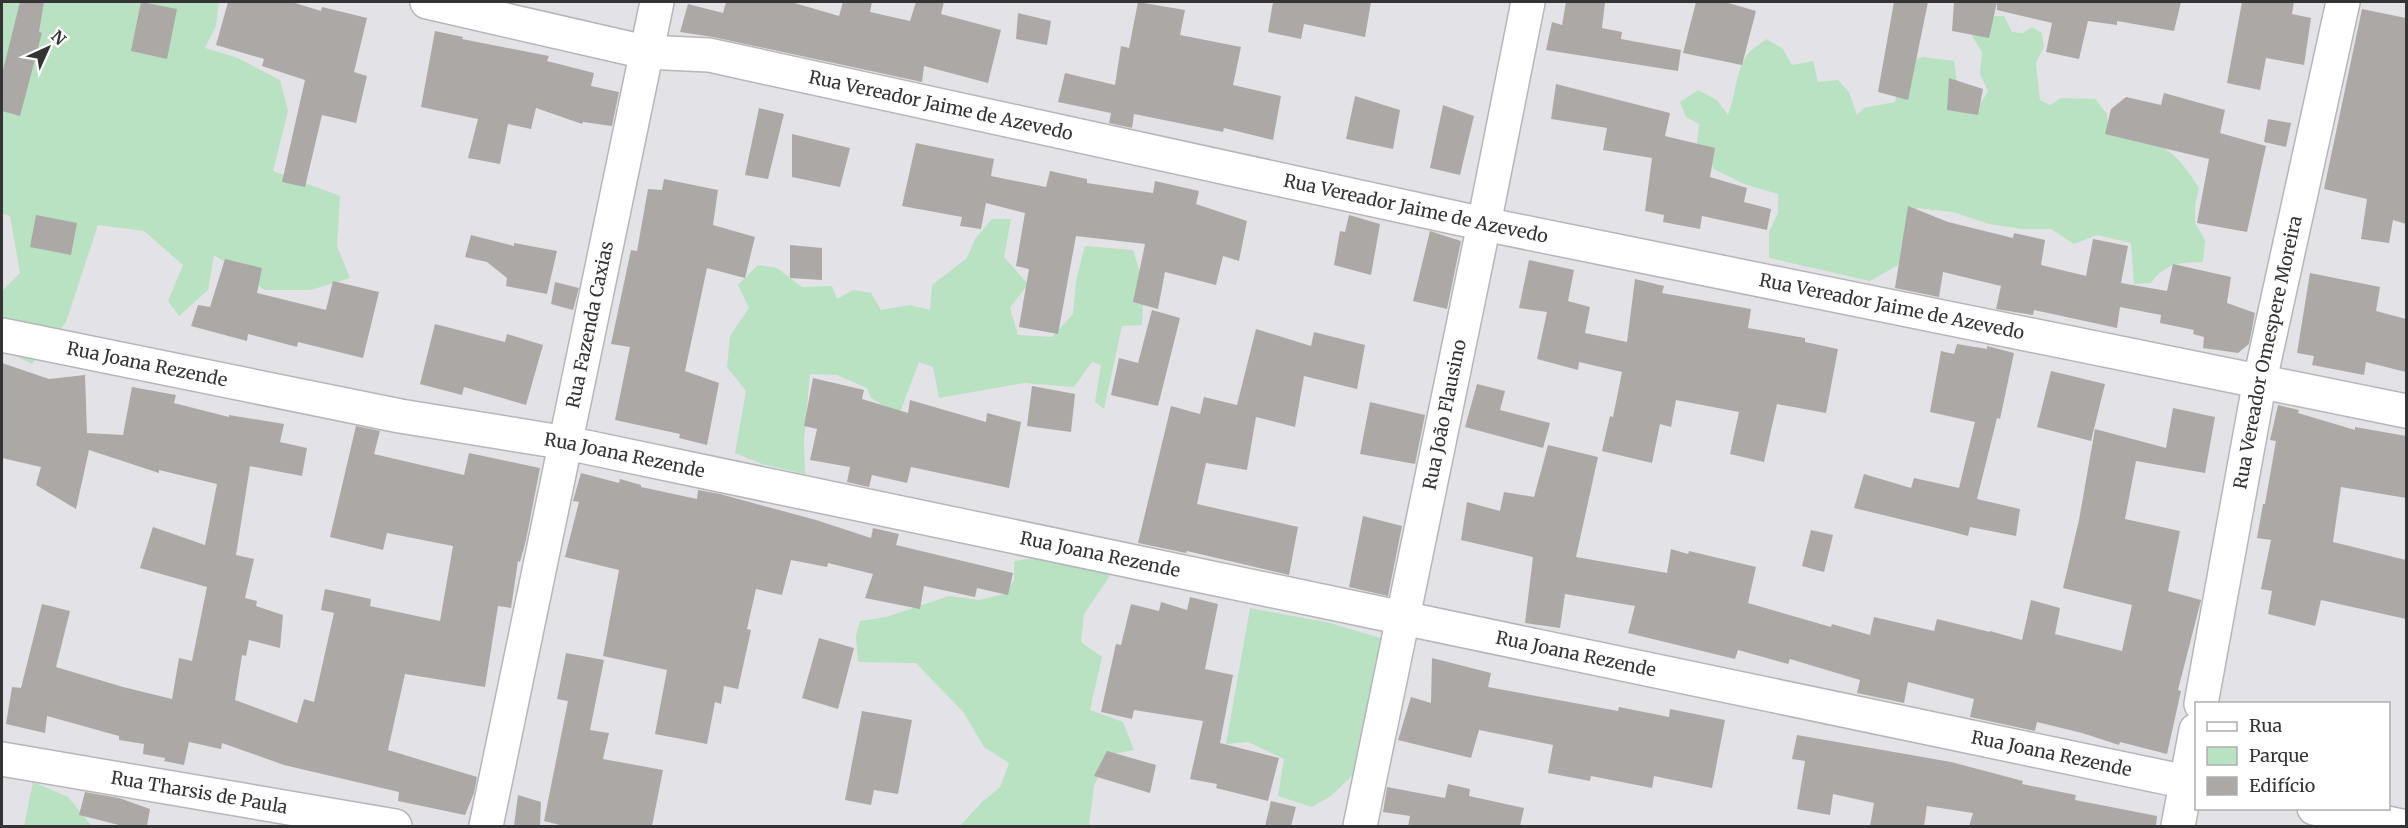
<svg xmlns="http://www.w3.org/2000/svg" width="2408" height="828" font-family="Merriweather,serif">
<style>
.green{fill:#b8e2c1}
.building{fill:#aca8a6}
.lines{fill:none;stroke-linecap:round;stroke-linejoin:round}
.minor-casing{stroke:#b6b6ba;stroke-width:36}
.minor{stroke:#fff;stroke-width:33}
.labels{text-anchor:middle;stroke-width:4.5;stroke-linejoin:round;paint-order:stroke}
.street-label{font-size:18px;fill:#343436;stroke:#fff}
</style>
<rect width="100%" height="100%" fill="#e3e3e7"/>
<path class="green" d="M 2,2 L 219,2 L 216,26 L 205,48 L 238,58 L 280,80 L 288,111 L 273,171 L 340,196 L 337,246 L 350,278 L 311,290 L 265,290 L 214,255 L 208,290 L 179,316 L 168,301 L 183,265 L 144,231 L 98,225 L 66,322 L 32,364 L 6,351 L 2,341 L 2,291 L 20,273 L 10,216 L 2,214 Z
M 1990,16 L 2004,16 L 2012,32 L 2023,33 L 2032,27 L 2042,33 L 2044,47 L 2036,63 L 2040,100 L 2050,105 L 2061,98 L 2095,99 L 2107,114 L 2108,129 C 2157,143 2171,142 2199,188 L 2195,205 L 2195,223 L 2205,240 L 2203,262 C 2178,263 2167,262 2151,283 L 2134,284 L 2131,243 L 2097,235 L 2074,244 L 2051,229 L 2023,229 L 1989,224 L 1953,212 L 1917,208 L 1898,265 L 1870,281 L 1769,258 L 1769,232 L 1778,213 L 1778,194 L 1744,184 L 1714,169 L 1697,143 L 1699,124 L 1686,117 L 1680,102 L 1698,90 L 1717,100 L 1728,115 C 1736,95 1735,73 1747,55 C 1752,49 1760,44 1766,39 L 1783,49 L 1792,65 L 1813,61 L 1818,82 L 1838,80 L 1849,92 L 1857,115 L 1864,108 L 1895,102 L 1899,86 L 1900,65 L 1923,57 L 1954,61 L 1958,91 L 1978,108 L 1988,91 L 1980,74 L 1982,52 L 1972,36 L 1976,21 Z
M 992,219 L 1011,219 L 1004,257 L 1028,284 L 1010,308 L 1018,335 L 1052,337 L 1073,314 L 1076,281 L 1085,246 L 1133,250 L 1144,285 L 1142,325 L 1122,326 L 1104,409 L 1095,402 L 1101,365 L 1092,362 L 1074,387 L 1024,383 L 939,398 L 933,367 L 919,362 L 899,415 L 871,398 L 867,388 L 837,375 L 810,374 L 804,441 L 805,474 L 762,464 L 735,453 L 746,391 L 727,367 L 730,336 L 749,308 L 738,285 L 758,265 L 777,268 L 802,287 L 832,286 L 837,299 L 853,290 L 871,293 L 881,310 L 910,305 L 930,310 L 932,285 L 967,258 L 975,239 Z
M 1059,554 L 1104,560 L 1109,577 L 1084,614 L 1081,642 L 1102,657 L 1090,710 L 1123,722 L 1134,750 L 1108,755 L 1094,786 L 1089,826 L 960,826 L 981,803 L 1000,787 L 1009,763 L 984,747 L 964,713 L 916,663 L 858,662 L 856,636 L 860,621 L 886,617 L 949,596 L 979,600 L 1005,594 L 1014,580 L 1014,561 Z
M 1250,608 L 1330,623 L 1384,639 L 1364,764 L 1331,796 L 1312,807 L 1278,796 L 1284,759 L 1248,742 L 1226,744 Z
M 33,782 L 68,797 L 92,826 L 24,826 Z"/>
<path class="building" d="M 20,2 L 44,2 L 39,32 L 42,33 L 20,116 L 2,111 L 2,74 Z
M 141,2 L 177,9 L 167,59 L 131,51 Z
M 228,2 L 292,2 L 321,11 L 322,7 L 367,18 L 354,72 L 367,76 L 356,123 L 322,115 L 305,187 L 282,182 L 305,80 L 262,66 L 264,59 L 216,45 Z
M 726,2 L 791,2 L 839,16 L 843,2 L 872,2 L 870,12 L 910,21 L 916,2 L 944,2 L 941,14 L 1001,30 L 988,83 L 924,66 L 922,82 L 713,37 L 680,32 L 688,4 L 723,13 Z
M 1138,2 L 1185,10 L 1180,35 L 1241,47 L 1233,85 L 1281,96 L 1273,140 L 1224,128 L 1223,132 L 1134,114 L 1132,128 L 1109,123 L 1111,113 L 1058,102 L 1065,73 L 1115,85 L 1121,46 L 1129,48 Z
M 1273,2 L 1371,2 L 1365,37 L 1304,24 L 1301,39 L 1268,32 Z
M 1566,2 L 1605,2 L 1602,28 L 1622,32 L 1621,39 L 1681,50 L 1678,71 L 1546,50 L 1552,22 L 1562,25 Z
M 1696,2 L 1725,2 L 1756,11 L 1742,65 L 1683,53 Z
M 1894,2 L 1928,2 L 1908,100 L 1878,92 Z
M 1954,2 L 2181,2 L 2174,31 L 2117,21 L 2117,25 L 2088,21 L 2079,59 L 2046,52 L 2052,23 L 1997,10 L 1997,2 L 1989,38 L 1952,31 Z
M 2242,2 L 2294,2 L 2292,14 L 2311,18 L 2304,65 L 2266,58 L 2260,90 L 2227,83 Z
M 2362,9 L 2406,18 L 2406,224 L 2393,220 L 2389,243 L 2361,239 L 2367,199 L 2324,189 Z
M 1018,13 L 1051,21 L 1047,45 L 1016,39 Z
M 435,31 L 463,37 L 462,39 L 549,56 L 547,61 L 594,73 L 591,86 L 619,92 L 612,126 L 583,122 L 582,124 L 536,108 L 531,129 L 508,124 L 500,164 L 468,158 L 478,119 L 421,107 Z
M 1949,78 L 1983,89 L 1978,115 L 1947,110 Z
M 1556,84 L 1670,113 L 1665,136 L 1715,148 L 1710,177 L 1747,188 L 1744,202 L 1771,209 L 1767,230 L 1702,216 L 1700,229 L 1663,222 L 1664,215 L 1645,211 L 1652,158 L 1603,150 L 1607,128 L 1551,119 Z
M 2164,93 L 2225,110 L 2220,133 L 2266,146 L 2247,232 L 2197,223 L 2209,159 L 2105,134 L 2111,109 L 2126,97 L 2161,105 Z
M 1355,96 L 1400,110 L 1393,149 L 1346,139 Z
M 1443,105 L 1474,116 L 1460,175 L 1430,168 Z
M 759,108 L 784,114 L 768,179 L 745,175 Z
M 2268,119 L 2291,123 L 2286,147 L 2264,142 Z
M 792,134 L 850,148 L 840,187 L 792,177 Z
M 916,143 L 994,159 L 991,176 L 1046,187 L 1050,171 L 1087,179 L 1087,183 L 1153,193 L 1155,181 L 1199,191 L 1196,204 L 1247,221 L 1239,261 L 1223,256 L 1216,285 L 1165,272 L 1158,309 L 1133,302 L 1145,244 L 1076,236 L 1058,334 L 1019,327 L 1029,269 L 1016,266 L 1025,213 L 986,203 L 981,229 L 960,226 L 962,217 L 902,206 Z
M 664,179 L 718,190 L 713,225 L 755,237 L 745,278 L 707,268 L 685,371 L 719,383 L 707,445 L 679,438 L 680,434 L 615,420 L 630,347 L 611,344 L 631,250 L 637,251 L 648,189 L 662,190 Z
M 1908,206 L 1948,222 L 2013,238 L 2014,233 L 2045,240 L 2041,265 L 2086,276 L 2093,239 L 2128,246 L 2121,283 L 2167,291 L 2173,264 L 2231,277 L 2227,303 L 2255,313 L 2249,344 L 2238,353 L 2203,348 L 2204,337 L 2193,334 L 2194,330 L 2160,323 L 2161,315 L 2120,307 L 2117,328 L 2034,310 L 2033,315 L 1996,309 L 2001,286 L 1943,272 L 1939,297 L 1895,288 Z
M 36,215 L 77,223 L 71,255 L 30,247 Z
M 1349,215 L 1380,224 L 1371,275 L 1334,265 L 1340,231 L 1345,232 Z
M 1430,231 L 1461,241 L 1447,309 L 1413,301 Z
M 471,235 L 514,246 L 514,243 L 557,251 L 547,294 L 506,286 L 507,278 L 487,262 L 465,257 Z
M 790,245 L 822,248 L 822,280 L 790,278 Z
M 225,259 L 262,268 L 257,293 L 326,310 L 333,281 L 379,292 L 363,358 L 298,342 L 297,347 L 248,334 L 247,341 L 191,326 L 198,305 L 210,307 Z
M 1529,260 L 1574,270 L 1568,301 L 1590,307 L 1585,333 L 1627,342 L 1635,279 L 1664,286 L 1662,293 L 1751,309 L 1748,328 L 1805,338 L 1805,342 L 1838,349 L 1826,413 L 1777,404 L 1764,462 L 1730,454 L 1739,412 L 1676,400 L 1671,427 L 1660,424 L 1652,463 L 1602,451 L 1610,416 L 1613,417 L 1622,372 L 1579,362 L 1578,370 L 1537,359 L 1547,312 L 1519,308 Z
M 2310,273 L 2380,287 L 2376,311 L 2406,319 L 2406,372 L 2366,362 L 2364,375 L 2312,365 L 2314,356 L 2297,353 Z
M 555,282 L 579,288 L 573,310 L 551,304 Z
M 1152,310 L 1180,318 L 1158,406 L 1111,395 L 1119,358 L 1138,363 Z
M 435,324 L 505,342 L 507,334 L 543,345 L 526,405 L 464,387 L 462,395 L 420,384 Z
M 1256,329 L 1311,346 L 1314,332 L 1365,345 L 1357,389 L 1304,376 L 1295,427 L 1256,417 L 1247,470 L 1206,463 L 1197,504 L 1298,527 L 1289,575 L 1187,551 L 1186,553 L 1138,543 L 1171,406 L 1200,414 L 1204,397 L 1237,405 Z
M 1957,344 L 1987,349 L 1987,346 L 2014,353 L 2000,419 L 1997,418 L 1977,499 L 2020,509 L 2016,536 L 1970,527 L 1968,536 L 1949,531 L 1951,523 L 1949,531 L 1854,508 L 1864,474 L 1911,488 L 1914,478 L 1959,488 L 1975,422 L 1930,412 L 1941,351 L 1954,354 Z
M 2,363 L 49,379 L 85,375 L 87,433 L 123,435 L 132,387 L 176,395 L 174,403 L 229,417 L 229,415 L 284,424 L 280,442 L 307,448 L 302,476 L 250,466 L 236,555 L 254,559 L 245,598 L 257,601 L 256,606 L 283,615 L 280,648 L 249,640 L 246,656 L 242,655 L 235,700 L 297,723 L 304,699 L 314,702 L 334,613 L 321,610 L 325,589 L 371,599 L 370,606 L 440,621 L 453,546 L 387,533 L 383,550 L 330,537 L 356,426 L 380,431 L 374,454 L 464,475 L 469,453 L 540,468 L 526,540 L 520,562 L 518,561 L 511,608 L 498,606 L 485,687 L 405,674 L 388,750 L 477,777 L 474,793 L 465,815 L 398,801 L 399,792 L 284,765 L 222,743 L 221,749 L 189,742 L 184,765 L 164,761 L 165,758 L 143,754 L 144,744 L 119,740 L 119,736 L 47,716 L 45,733 L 6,724 L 12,687 L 21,688 L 42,604 L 70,611 L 56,667 L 123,687 L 172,699 L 179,658 L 192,661 L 207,587 L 140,568 L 153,527 L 205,545 L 217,484 L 159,470 L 159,473 L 89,450 L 76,509 L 36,485 L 41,467 L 2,458 Z
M 2051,371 L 2105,384 L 2091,441 L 2037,427 Z
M 813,378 L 864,390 L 862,399 L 908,413 L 910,400 L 986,422 L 987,413 L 1021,422 L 1009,488 L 911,467 L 907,483 L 872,475 L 869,487 L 847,482 L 850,467 L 810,460 L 817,429 L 804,426 Z
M 1477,384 L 1505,391 L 1500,410 L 1550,423 L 1543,448 L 1465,427 Z
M 1032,386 L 1075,394 L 1071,432 L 1027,426 Z
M 1370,402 L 1425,415 L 1415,464 L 1360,454 Z
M 2278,405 L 2299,410 L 2298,413 L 2355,430 L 2355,427 L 2406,436 L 2406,498 L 2341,487 L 2333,542 L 2406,560 L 2406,619 L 2321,600 L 2315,626 L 2268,614 L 2272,591 L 2261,589 L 2271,540 L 2257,538 L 2263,504 L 2265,504 L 2276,441 L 2270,440 Z
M 2173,408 L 2215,417 L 2205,473 L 2136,461 L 2125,519 L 2180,531 L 2168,591 L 2201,600 L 2178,690 L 2181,691 L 2167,754 L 2120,742 L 2119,745 L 2082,733 L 2037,722 L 2035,731 L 1970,717 L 1974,699 L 1908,682 L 1904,703 L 1857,693 L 1860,680 L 1790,659 L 1788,664 L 1738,650 L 1735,659 L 1628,633 L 1635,606 L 1565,594 L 1560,628 L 1525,623 L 1533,557 L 1461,540 L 1467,502 L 1500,511 L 1504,492 L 1534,497 L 1548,445 L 1598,457 L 1576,557 L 1667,573 L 1671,549 L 1688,554 L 1689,551 L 1756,567 L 1748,603 L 1831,627 L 1832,624 L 1870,635 L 1874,617 L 1934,631 L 1937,619 L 1990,632 L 1990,631 L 2022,640 L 2031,600 L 2060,608 L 2055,634 L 2122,651 L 2132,605 L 2063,588 L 2079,520 L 2095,429 L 2166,448 Z
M 581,473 L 619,483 L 620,479 L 641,485 L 641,487 L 697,499 L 698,490 L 720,494 L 816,520 L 871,538 L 873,528 L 899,534 L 896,545 L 1013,573 L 1008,595 L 977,588 L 975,597 L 924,586 L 920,609 L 865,598 L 873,574 L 828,563 L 827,567 L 791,560 L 782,595 L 756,589 L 747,629 L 751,630 L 738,689 L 724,686 L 721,704 L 715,702 L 707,744 L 655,734 L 667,670 L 603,656 L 619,570 L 565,557 L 579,502 L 573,501 Z
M 1363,516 L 1402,526 L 1388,596 L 1349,587 Z
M 1811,530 L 1833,535 L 1824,572 L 1802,566 Z
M 1190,597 L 1218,604 L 1205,669 L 1233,675 L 1220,743 L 1279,758 L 1268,801 L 1216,788 L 1217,784 L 1190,779 L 1203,721 L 1134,710 L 1132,719 L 1101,712 L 1116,644 L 1121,645 L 1131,604 L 1159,611 L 1161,602 L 1187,610 Z
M 819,638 L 854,648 L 838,709 L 802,698 Z
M 566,653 L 604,660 L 590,730 L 609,733 L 603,759 L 663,770 L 652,826 L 564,826 L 544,821 L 568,701 L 557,699 Z
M 1432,658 L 1491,673 L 1488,687 L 1618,711 L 1619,707 L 1669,717 L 1670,709 L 1725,720 L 1712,788 L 1654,776 L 1652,788 L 1591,776 L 1590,781 L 1548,773 L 1553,745 L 1479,730 L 1471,758 L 1398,740 L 1411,697 L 1431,703 Z
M 862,711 L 912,720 L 898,794 L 874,790 L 871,805 L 845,800 Z
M 1797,735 L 1951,762 L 2023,781 L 2022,784 L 2076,795 L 2075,800 L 2157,816 L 2156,826 L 1969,826 L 1973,813 L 1927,806 L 1924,826 L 1870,826 L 1874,803 L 1833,794 L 1830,815 L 1797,809 L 1805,761 L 1792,759 Z
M 1107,751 L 1156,765 L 1150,793 L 1094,776 Z
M 1448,784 L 1470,789 L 1469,796 L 1524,808 L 1520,826 L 1408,826 L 1410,816 L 1383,812 L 1387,787 L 1445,798 Z
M 85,792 L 119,798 L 150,809 L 147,826 L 123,826 L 79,815 Z
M 518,795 L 541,802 L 540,826 L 514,826 Z
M 1271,801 L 1296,807 L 1291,826 L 1265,826 Z"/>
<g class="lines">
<g class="minor-casing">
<g id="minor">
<path id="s1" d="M 427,2 L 645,52 L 709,55 L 1484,224 L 2406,411"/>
<path id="s2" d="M 2,335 L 400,416 L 567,443 L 2196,784"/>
<path id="s3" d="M 2201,704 L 2260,380 L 2343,2"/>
<path id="s4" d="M 2,759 L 395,826"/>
<path d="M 2314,808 L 2401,826"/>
<path id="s5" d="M 486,826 L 657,2"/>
<path id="s6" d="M 1360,826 L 1484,224 L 1528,2"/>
<path d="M 2178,826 L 2196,730"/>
</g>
</g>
<use href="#minor" class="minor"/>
</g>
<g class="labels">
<g class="street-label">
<text dy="6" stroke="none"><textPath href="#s1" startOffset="525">Rua Vereador Jaime de Azevedo</textPath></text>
<text dy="6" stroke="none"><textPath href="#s1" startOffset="1011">Rua Vereador Jaime de Azevedo</textPath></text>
<text dy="6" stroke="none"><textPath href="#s1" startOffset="1497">Rua Vereador Jaime de Azevedo</textPath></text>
<text dy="6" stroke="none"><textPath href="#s5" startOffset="512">Rua Fazenda Caxias</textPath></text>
<text dy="6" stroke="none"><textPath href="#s3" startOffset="358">Rua Vereador Omespere Moreira</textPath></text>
<text dy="6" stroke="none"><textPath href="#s2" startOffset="148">Rua Joana Rezende</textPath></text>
<text dy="6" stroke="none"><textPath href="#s6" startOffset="420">Rua João Flausino</textPath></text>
<text dy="6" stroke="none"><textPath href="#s2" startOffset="634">Rua Joana Rezende</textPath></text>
<text dy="6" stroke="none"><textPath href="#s2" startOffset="1120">Rua Joana Rezende</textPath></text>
<text dy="6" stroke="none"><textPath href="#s2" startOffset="1606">Rua Joana Rezende</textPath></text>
<text dy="6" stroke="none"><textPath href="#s2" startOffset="2092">Rua Joana Rezende</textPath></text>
<text dy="6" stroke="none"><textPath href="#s4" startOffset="200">Rua Tharsis de Paula</textPath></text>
</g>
</g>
<rect width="2408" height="828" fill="none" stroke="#343436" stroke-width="6"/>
<rect x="2195" y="702" width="195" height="108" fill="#ffffff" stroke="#aeaeaf" stroke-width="1.5"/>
<rect x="2207" y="722" width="30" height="9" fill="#ffffff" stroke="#aeaeaf" stroke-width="1.5"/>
<text x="2249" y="732" font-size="18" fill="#343436">Rua</text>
<rect x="2207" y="747" width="30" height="18" fill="#b8e2c1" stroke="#aeaeaf" stroke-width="1.5"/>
<text x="2249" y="762" font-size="18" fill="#343436">Parque</text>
<rect x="2207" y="777" width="30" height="18" fill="#aca8a6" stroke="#aeaeaf" stroke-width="1.5"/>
<text x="2249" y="792" font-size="18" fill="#343436">Edifício</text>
<g transform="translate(48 48) rotate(45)" stroke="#ffffff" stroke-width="4.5" paint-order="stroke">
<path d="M0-4.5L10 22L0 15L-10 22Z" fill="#343436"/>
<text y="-9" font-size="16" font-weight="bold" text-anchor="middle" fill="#343436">N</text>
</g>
</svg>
